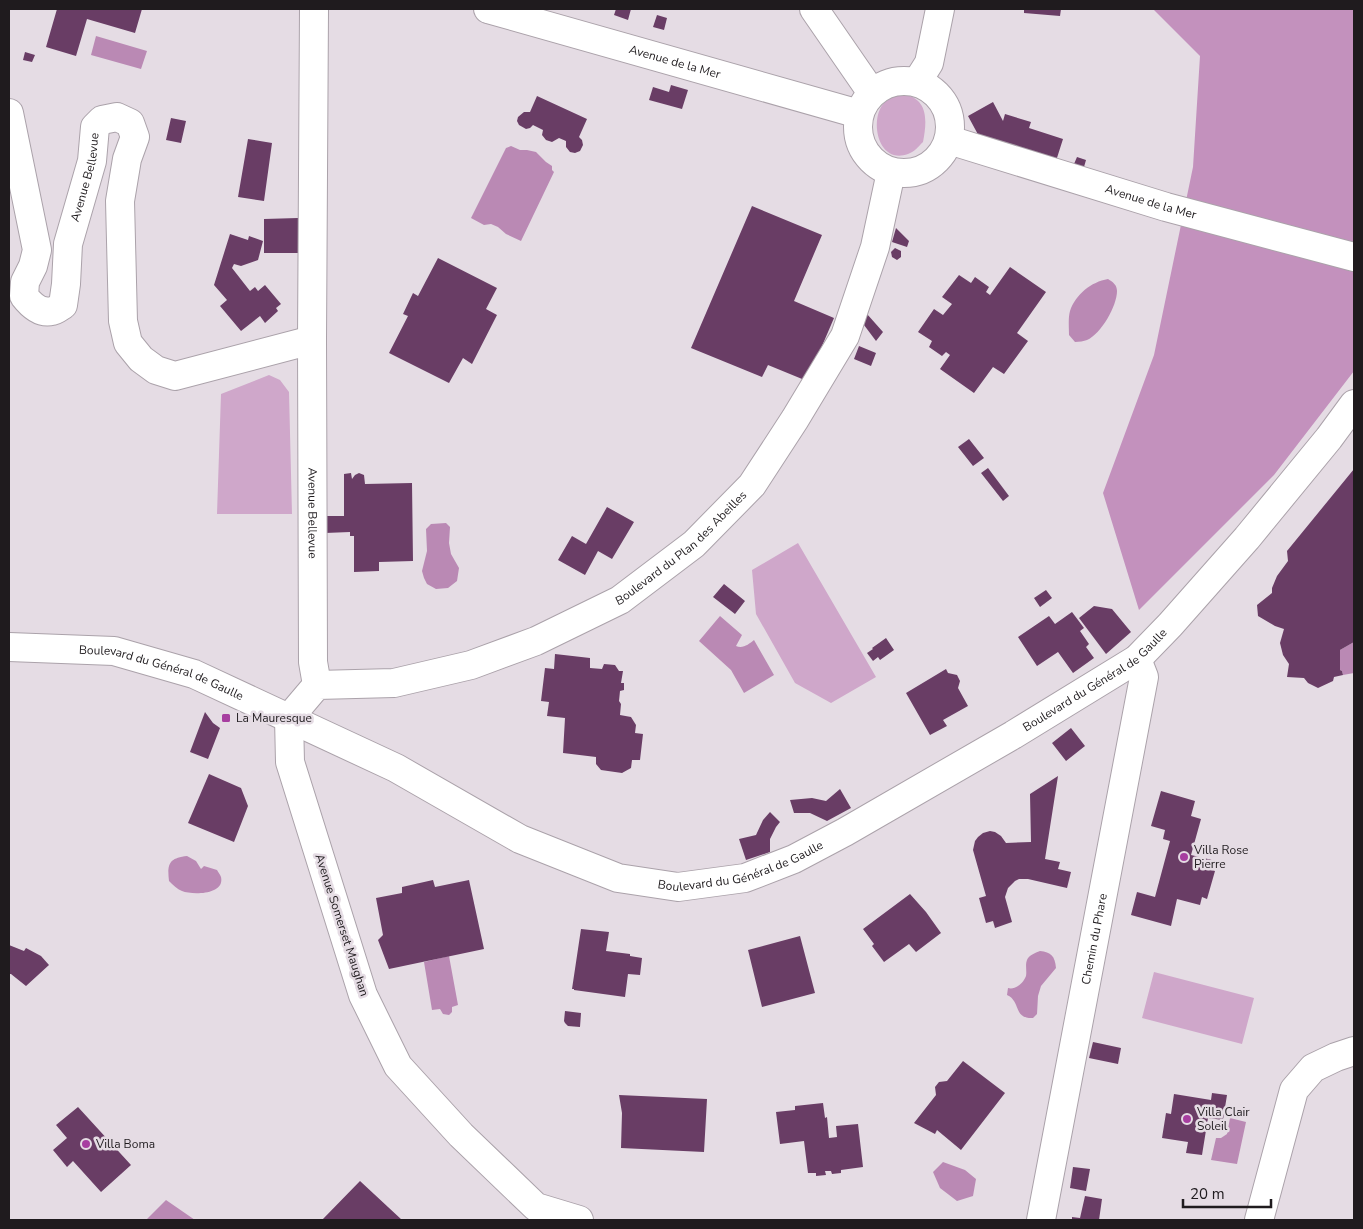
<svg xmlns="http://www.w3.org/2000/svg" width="1363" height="1229" font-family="'Nunito Sans',sans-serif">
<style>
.green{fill:#cfa7ca}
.forest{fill:#c391bd}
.water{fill:#ba89b4}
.building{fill:#693d65}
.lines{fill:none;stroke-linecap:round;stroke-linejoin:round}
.street-casing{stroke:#aba2aa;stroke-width:30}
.secondary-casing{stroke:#aba2aa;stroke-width:30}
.street{stroke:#fff;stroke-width:28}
.secondary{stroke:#fff;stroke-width:28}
.poi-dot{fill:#a73ea0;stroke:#e5dce4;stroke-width:2}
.labels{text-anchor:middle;stroke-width:5;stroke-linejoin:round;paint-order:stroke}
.street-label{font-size:12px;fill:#1f1b1e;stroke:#e5dce4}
.poi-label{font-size:12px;fill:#1f1b1e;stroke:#e5dce4;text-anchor:start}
</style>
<rect width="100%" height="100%" fill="#e5dce4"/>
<path class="green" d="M 902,94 C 929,98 927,121 923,142 C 918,147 914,152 908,154 C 881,164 871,128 880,109 C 884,100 894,96 902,94 Z
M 269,375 L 280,380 L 289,392 L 292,514 L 217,514 L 221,394 Z
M 798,543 L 876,677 L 831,703 L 795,683 L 756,614 L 752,570 Z
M 1154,972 L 1254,998 L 1242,1044 L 1142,1018 Z"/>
<path class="forest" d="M 1153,9 L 1354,9 L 1354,371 L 1274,475 L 1139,610 L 1103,493 L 1154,355 L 1193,167 L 1200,56 Z"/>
<path class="water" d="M 96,36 L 147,51 L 141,69 L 91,55 Z
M 511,146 L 520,150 L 527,150 L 536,152 L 546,162 L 552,166 L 552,170 L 554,172 L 521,241 L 506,234 L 498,227 L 491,224 L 484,225 L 471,218 L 506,148 Z
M 1108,279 C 1113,282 1117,285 1117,291 C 1117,306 1101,334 1087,340 C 1084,341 1079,342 1075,342 L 1069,335 C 1069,328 1068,318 1070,311 C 1076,294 1091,282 1108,279 Z
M 446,523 L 450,527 L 449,543 L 451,554 L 459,568 L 457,581 L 448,588 L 436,589 L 427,584 L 424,578 L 422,571 L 427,551 L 426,529 L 431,524 Z
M 720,616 L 742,635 L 736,646 C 743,649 749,644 754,640 L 774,675 L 744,693 L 731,670 L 699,641 Z
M 1354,642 L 1354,673 L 1343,675 L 1342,671 L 1340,670 L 1340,650 Z
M 187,856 L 196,861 L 201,869 L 204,866 L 217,870 C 218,872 220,874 221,877 C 225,895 192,895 182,891 C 177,889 173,885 169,881 C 167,864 169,858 187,856 Z
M 1040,951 C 1051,952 1055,956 1056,968 L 1041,986 L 1038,996 L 1037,1014 L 1033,1018 C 1013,1019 1021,1001 1007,995 L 1008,988 C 1015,990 1023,984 1026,976 C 1027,971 1025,965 1027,960 C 1029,955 1035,953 1040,951 Z
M 449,956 L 458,1005 L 452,1007 L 452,1012 L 449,1015 L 443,1014 L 440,1009 L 432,1010 L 424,962 Z
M 1230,1118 L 1246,1122 L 1237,1164 L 1211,1160 L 1216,1138 L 1221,1138 L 1227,1134 Z
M 943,1162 L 965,1170 L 976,1179 L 973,1196 L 957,1201 L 940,1188 L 933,1172 Z
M 166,1200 L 195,1220 L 146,1220 Z"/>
<path class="building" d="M 57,9 L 142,9 L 135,33 L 87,19 L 76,56 L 46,47 Z
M 616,9 L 631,9 L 628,20 L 614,15 Z
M 1024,9 L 1061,9 L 1060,16 L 1024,13 Z
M 657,15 L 667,18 L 664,30 L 653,27 Z
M 25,52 L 35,55 L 32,62 L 23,60 Z
M 671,85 L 688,90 L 682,109 L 649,100 L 653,87 L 669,92 Z
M 537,96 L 587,119 L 579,137 L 582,140 L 583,145 L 580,151 L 575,153 L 570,152 L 566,147 L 566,141 L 559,138 L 552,142 L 546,140 L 542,135 L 543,130 L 533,125 L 530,128 L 526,129 L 519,125 L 517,121 L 518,117 L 524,112 L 530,112 Z
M 993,102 L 1003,121 L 1005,114 L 1031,122 L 1029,128 L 1063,139 L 1056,161 L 981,140 L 968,116 Z
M 171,118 L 186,121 L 181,143 L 166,140 Z
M 248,139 L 272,143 L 264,201 L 238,197 Z
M 1077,157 L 1086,160 L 1084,167 L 1074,164 Z
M 752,206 L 822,235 L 794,301 L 834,318 L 807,381 L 768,365 L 762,377 L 691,348 Z
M 298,218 L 299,253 L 264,253 L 264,219 Z
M 896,228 L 909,241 L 907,247 L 892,242 Z
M 230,234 L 248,240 L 249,236 L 263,241 L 258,260 L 241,266 L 234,264 L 232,268 L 250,291 L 255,287 L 258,291 L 265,285 L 281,304 L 276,308 L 278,311 L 265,323 L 260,316 L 241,331 L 220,306 L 227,300 L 214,285 Z
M 895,248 L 901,251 L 901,257 L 897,260 L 892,257 L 891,252 Z
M 438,258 L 497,288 L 486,309 L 497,315 L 472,364 L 463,358 L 449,383 L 389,353 L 408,316 L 403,314 L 413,293 L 418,296 Z
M 1010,267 L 1046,292 L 1017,333 L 1028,341 L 1004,374 L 993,367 L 974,393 L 940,369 L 950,355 L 946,352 L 942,356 L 929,347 L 932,341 L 918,332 L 934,309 L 943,315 L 952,304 L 942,297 L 959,275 L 971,283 L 975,277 L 989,287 L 986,292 L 990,295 Z
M 867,314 L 883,332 L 876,341 L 864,325 Z
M 859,346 L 876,353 L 871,366 L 854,359 Z
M 969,439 L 984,458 L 973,466 L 958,447 Z
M 988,468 L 1009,496 L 1003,501 L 981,473 Z
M 1354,469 L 1354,642 L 1340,650 L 1340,670 L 1342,671 L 1343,675 L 1334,677 L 1333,681 L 1318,688 L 1308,683 L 1304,678 L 1287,677 L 1289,664 L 1283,655 L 1280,643 L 1284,629 L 1275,626 L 1258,616 L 1257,605 L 1272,593 L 1272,588 L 1277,576 L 1288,561 L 1287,551 Z
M 351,473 L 352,479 L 355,475 L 359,473 L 364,475 L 365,484 L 412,483 L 413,561 L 379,562 L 379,571 L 354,572 L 354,536 L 350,536 L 350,532 L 325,533 L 325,516 L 344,516 L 344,474 Z
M 607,507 L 634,522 L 612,559 L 598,551 L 585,575 L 558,560 L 572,536 L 586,544 Z
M 724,584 L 745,601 L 735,614 L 713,597 Z
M 1046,590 L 1052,598 L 1040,607 L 1034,598 Z
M 1094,606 L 1112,609 L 1131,632 L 1106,654 L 1079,618 Z
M 1072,612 L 1084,628 L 1080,631 L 1089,644 L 1086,647 L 1094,658 L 1073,673 L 1058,652 L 1037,666 L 1018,637 L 1049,616 L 1055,624 Z
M 886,638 L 894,650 L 880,660 L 878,657 L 873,661 L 867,653 L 873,649 L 872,648 Z
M 555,654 L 590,658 L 590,668 L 602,669 L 604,664 L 615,665 L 619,671 L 623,671 L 621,683 L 624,683 L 624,690 L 620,691 L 619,701 L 621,704 L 620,715 L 631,717 L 636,725 L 635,733 L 643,734 L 640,760 L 632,760 L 631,768 L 622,773 L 601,770 L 596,764 L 596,757 L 563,753 L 565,718 L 547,716 L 549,702 L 541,701 L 545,668 L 554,669 Z
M 946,669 L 948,673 L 957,675 L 960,681 L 958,688 L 968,706 L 943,720 L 947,726 L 930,735 L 906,693 Z
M 205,712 L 213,723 L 220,728 L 208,759 L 190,752 Z
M 1071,728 L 1085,746 L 1066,761 L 1052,743 Z
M 209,774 L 241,788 L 248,806 L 234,842 L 188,823 Z
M 1058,776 L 1045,859 L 1060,862 L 1058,869 L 1071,872 L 1067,888 L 1028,879 L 1019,879 L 1015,881 L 1008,888 L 1005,897 L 1012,922 L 995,928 L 993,921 L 986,923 L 979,898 L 986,896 L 973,850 L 975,841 L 978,837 L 983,833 L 990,831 L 995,832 L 1001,836 L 1006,843 L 1031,842 L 1030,794 Z
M 840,789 L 851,808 L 827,821 L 810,813 L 794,813 L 790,800 L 812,798 L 826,801 Z
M 1161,791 L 1195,801 L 1191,816 L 1201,819 L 1191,855 L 1212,860 L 1209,869 L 1215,871 L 1207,899 L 1202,897 L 1200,905 L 1177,899 L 1171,926 L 1131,915 L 1137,892 L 1155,897 L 1170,841 L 1163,839 L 1165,830 L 1151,826 Z
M 770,812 L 780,822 L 776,827 L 770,839 L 770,852 L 746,860 L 739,839 L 756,835 L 763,820 Z
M 433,880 L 435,887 L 469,880 L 484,949 L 389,969 L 378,940 L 383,935 L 376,898 L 402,893 L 402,887 Z
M 910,894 L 926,912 L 941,933 L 916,952 L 909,944 L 884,962 L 872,946 L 874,944 L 863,929 Z
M 581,929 L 609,932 L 606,951 L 630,954 L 630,956 L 642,958 L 640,975 L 628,974 L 625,997 L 574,990 L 574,989 L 572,989 Z
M 800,936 L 815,993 L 762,1007 L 748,950 Z
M 9,945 L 24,951 L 26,948 L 41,956 L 49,965 L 26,986 L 11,974 L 9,974 Z
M 565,1011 L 581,1013 L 580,1027 L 568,1026 L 565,1023 L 564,1021 Z
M 1093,1042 L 1121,1048 L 1118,1064 L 1089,1058 Z
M 963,1061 L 1005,1093 L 961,1150 L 937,1130 L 935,1134 L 914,1123 L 936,1095 L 935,1087 L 939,1082 L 947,1081 Z
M 1212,1093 L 1227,1095 L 1223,1120 L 1208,1118 L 1202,1155 L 1186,1153 L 1188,1142 L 1162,1138 L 1166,1113 L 1171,1114 L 1174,1094 L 1211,1100 Z
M 619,1095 L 707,1099 L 704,1152 L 621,1148 L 622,1113 Z
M 823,1103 L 825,1118 L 827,1117 L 829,1138 L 837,1137 L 836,1126 L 858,1124 L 863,1167 L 841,1170 L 841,1173 L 832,1174 L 831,1171 L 825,1171 L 826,1175 L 816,1176 L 816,1173 L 808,1173 L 804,1141 L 780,1144 L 776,1112 L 795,1110 L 795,1106 Z
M 78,1107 L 131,1165 L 101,1192 L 73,1161 L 67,1167 L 53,1150 L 67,1138 L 56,1125 Z
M 1073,1167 L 1090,1169 L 1086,1191 L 1070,1188 Z
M 360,1181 L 402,1220 L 322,1220 Z
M 1085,1196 L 1102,1199 L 1099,1220 L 1072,1220 L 1072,1217 L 1080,1218 Z"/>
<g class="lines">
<g class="street-casing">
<g id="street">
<path id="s1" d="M 314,9 L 312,340 L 313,662 L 317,685"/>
<path id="s2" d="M 488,9 L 859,114"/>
<path d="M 814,9 L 872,93"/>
<circle cx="904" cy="127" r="46"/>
<path d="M 917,82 L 929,63 L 940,9"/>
<path id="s3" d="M 9,113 L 37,250 L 33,266 L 25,282 L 24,296 C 31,305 40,314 52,311 C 55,311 60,307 63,305 L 66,284 L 68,244 L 92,161 L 95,127 L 102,120 L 117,117 L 130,123 L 135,137 L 127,159 L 120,201 L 123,321 L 128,343 L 141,359 L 156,370 L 175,376 L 312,340"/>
<path id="s4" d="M 949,140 L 1166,207 L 1354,257"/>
<path id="s5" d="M 579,1220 L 536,1207 L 461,1135 L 398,1066 L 363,995 L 290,762 L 289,718 L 317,685 L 394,683 L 471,665 L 536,641 L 620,600 L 694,544 L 752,485 L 795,419 L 845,336 L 875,247 L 891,172"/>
<path id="s6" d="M 1041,1220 L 1144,677 L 1137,659"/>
<path d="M 1259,1220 L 1294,1090 L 1313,1068 L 1336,1057 L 1354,1051"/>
</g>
</g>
<g class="secondary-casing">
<g id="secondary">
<path id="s7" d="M 9,647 L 114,651 L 194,674 L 396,768 L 520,839 L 618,878 L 678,887 L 745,878 L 794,859 L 845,832 L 1013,735 L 1137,659 L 1170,625 L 1247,538 L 1329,438 L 1354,404"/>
</g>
</g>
<use href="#street" class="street"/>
<use href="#secondary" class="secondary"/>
</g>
<g class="poi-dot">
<rect x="221" y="713" width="10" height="10" rx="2.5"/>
<circle cx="1184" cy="857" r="5"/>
<circle cx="1187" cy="1119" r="5"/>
<circle cx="86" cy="1144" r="5"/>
</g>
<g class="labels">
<g class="street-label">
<text dy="4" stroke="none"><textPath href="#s2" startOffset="194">Avenue de la Mer</textPath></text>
<text dy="4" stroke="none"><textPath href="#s3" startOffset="365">Avenue Bellevue</textPath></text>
<text dy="4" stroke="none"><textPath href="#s4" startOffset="211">Avenue de la Mer</textPath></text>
<text dy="4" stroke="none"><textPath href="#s1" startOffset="504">Avenue Bellevue</textPath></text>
<text dy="4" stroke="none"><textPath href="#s5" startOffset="1052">Boulevard du Plan des Abeilles</textPath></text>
<text dy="4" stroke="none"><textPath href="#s7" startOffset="156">Boulevard du Général de Gaulle</textPath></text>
<text dy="4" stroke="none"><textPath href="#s7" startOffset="1191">Boulevard du Général de Gaulle</textPath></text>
<text dy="4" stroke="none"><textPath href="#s7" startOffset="786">Boulevard du Général de Gaulle</textPath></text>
<text transform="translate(342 925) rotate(72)" y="4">Avenue Somerset Maughan</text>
<text dy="4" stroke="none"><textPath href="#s6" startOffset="286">Chemin du Phare</textPath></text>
</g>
<g class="poi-label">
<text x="236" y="722">La Mauresque</text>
<text x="1194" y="854">Villa Rose<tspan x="1194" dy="14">Pierre</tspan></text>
<text x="1197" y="1116">Villa Clair<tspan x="1197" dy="14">Soleil</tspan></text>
<text x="96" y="1148">Villa Boma</text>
</g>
</g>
<rect width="1363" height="1229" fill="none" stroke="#1f1b1e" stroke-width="20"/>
<path d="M1183 1199v8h88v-8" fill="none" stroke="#1f1b1e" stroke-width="2.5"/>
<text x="1190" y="1199" font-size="15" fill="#1f1b1e" stroke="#e5dce4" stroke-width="4" paint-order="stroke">20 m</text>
</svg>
